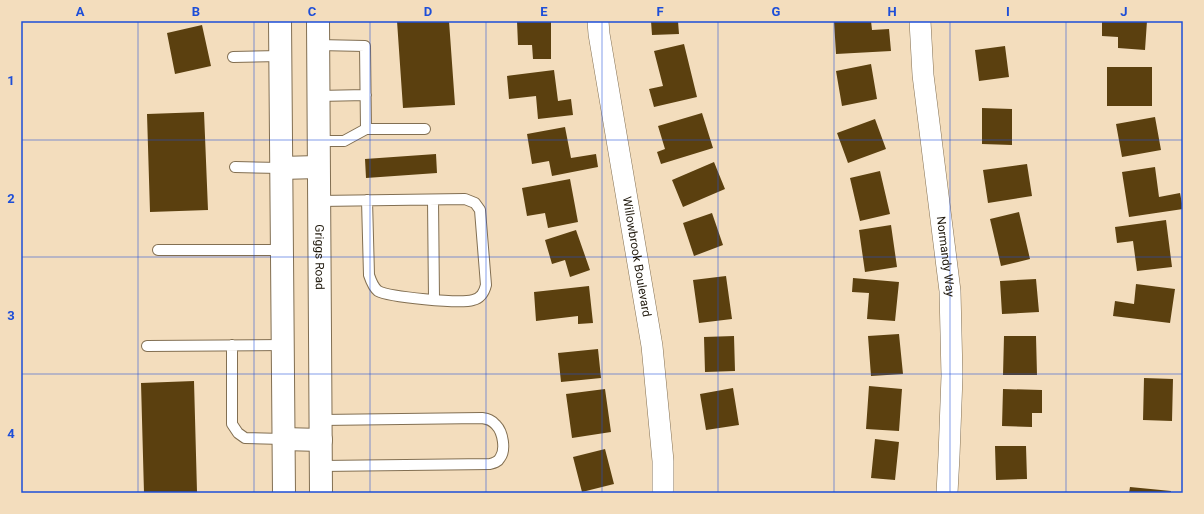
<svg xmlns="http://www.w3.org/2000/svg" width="1204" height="514" font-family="Roboto,sans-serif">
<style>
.building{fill:#5b400f}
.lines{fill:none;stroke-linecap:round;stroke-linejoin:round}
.lane-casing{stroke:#826f52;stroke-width:12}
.street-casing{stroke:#826f52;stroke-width:22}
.secondary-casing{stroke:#826f52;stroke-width:24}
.lane{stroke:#fff;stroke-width:10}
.street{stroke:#fff;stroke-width:21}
.secondary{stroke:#fff;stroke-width:22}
.grid{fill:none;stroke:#1d4ed8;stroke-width:1;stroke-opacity:0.55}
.labels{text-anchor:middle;stroke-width:4;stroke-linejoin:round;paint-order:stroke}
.street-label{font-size:12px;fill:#1f180c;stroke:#f3ddbd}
.neatline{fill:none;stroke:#1d4ed8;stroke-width:1.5}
.grid-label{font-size:13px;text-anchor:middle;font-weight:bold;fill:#1d4ed8}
</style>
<rect width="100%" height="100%" fill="#f3ddbd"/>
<path class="building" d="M 397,21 L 449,21 L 455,105 L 403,108 Z
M 517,21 L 551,21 L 551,59 L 533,59 L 532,45 L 518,45 Z
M 651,21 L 678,21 L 679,34 L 652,35 Z
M 834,21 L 871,21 L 872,30 L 889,29 L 891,51 L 836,54 Z
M 1102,21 L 1147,21 L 1145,50 L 1118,48 L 1118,37 L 1102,36 Z
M 202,25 L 211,66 L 175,74 L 167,33 Z
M 684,44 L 697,97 L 654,107 L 649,89 L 663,86 L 654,51 Z
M 1005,46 L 1009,77 L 979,81 L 975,50 Z
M 871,64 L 877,99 L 842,106 L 836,71 Z
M 1107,67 L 1152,67 L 1152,106 L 1107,106 Z
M 554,70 L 558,101 L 571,99 L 573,115 L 538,119 L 536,96 L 509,99 L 507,76 Z
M 982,108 L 1012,109 L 1012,145 L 982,144 Z
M 204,112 L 208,210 L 150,212 L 147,114 Z
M 702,113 L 713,148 L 661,164 L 657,152 L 665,149 L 658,126 Z
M 1155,117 L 1161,150 L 1122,157 L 1116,124 Z
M 875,119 L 886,149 L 848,163 L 837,133 Z
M 565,127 L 571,158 L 596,154 L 598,167 L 552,176 L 549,161 L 532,164 L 527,134 Z
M 436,154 L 437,173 L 366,178 L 365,159 Z
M 714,162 L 725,189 L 683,207 L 672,180 Z
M 1027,164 L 1032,196 L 988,203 L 983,170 Z
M 1155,167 L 1159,197 L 1180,193 L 1183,209 L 1129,217 L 1122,172 Z
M 880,171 L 890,214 L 860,221 L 850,178 Z
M 570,179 L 578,222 L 548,228 L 545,213 L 527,216 L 522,188 Z
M 1019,212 L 1030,259 L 1001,266 L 990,219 Z
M 712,213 L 723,245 L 694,256 L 683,223 Z
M 1166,220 L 1172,267 L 1137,271 L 1133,241 L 1117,243 L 1115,227 Z
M 891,225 L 897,267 L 865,272 L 859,230 Z
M 576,230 L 590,270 L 570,277 L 565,260 L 552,264 L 545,240 Z
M 726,276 L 732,319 L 699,323 L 693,280 Z
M 853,278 L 899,282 L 895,321 L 867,319 L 869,293 L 852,292 Z
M 1036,279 L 1039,312 L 1002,314 L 1000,281 Z
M 1136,284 L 1175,289 L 1170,323 L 1113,316 L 1115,301 L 1134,304 Z
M 589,286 L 593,323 L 578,324 L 578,316 L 536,321 L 534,292 Z
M 899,334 L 903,374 L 871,376 L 868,336 Z
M 734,336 L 735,371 L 705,372 L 704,337 Z
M 1004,336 L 1036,336 L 1037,375 L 1003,375 Z
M 598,349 L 601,378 L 561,382 L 558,353 Z
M 1144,378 L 1173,379 L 1172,421 L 1143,420 Z
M 194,381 L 197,492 L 144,493 L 141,383 Z
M 869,386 L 902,389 L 899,431 L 866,429 Z
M 733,388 L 739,425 L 706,430 L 700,394 Z
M 605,389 L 611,432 L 572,438 L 566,394 Z
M 1003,389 L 1042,390 L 1042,413 L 1032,413 L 1032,427 L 1002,426 Z
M 875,439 L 899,442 L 895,480 L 871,478 Z
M 995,446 L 1026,446 L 1027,479 L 996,480 Z
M 605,449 L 614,484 L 582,492 L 573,457 Z
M 1130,487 L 1171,491 L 1171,493 L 1129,493 Z"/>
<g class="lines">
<g class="lane-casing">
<path id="lane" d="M 318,45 L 365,46 L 366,129 L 344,141 L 318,141
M 233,57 L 281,56
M 318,96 L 366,95
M 366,129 L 425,129
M 235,167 L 281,168
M 433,200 L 434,299
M 319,201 L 465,199 L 475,203 L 480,210 L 486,285 C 484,293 481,298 473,300 C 460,304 389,297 378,291 C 373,287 371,281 369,275 L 367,200
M 158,250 L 282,250
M 232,345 L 232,424 L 238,433 L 245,438 L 283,439
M 147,346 L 283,345
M 321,420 L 482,418 C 488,419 492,420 496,425 C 503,432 506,450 500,458 C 498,462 494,463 490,464 L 321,466"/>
</g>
<g class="street-casing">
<g id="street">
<path id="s1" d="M 598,21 L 599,34 L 652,346 L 663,461 L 663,493"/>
<path id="s2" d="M 920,21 L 923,75 L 950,291 L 952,376 L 949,456 L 947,493"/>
</g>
</g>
<g class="secondary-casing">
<g id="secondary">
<path d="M 280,21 L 284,493"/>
<path id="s3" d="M 318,21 L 321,493"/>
<path d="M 281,168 L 318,167"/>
<path d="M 283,439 L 321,440"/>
</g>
</g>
<use href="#lane" class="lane"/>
<use href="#street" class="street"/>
<use href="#secondary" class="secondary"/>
</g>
<path class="grid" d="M 138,21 L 138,493M 254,21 L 254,493M 370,21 L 370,493M 486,21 L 486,493M 602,21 L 602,493M 718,21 L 718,493M 834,21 L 834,493M 950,21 L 950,493M 1066,21 L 1066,493M 21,140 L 1183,140M 21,257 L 1183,257M 21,374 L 1183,374"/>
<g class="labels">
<g class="street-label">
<text dy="4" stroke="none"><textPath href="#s1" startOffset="239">Willowbrook Boulevard</textPath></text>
<text dy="4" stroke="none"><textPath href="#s3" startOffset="236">Griggs Road</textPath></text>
<text dy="4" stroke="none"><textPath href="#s2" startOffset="237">Normandy Way</textPath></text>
</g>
</g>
<rect width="1204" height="514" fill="none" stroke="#f3ddbd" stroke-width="44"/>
<rect x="22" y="22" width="1160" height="470" class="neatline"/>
<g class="grid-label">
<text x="80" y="16">A</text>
<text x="196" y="16">B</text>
<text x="312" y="16">C</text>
<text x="428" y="16">D</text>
<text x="544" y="16">E</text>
<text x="660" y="16">F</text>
<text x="776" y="16">G</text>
<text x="892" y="16">H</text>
<text x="1008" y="16">I</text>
<text x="1124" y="16">J</text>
<text x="11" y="85">1</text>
<text x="11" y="203">2</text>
<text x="11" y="320">3</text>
<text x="11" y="438">4</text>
</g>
</svg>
